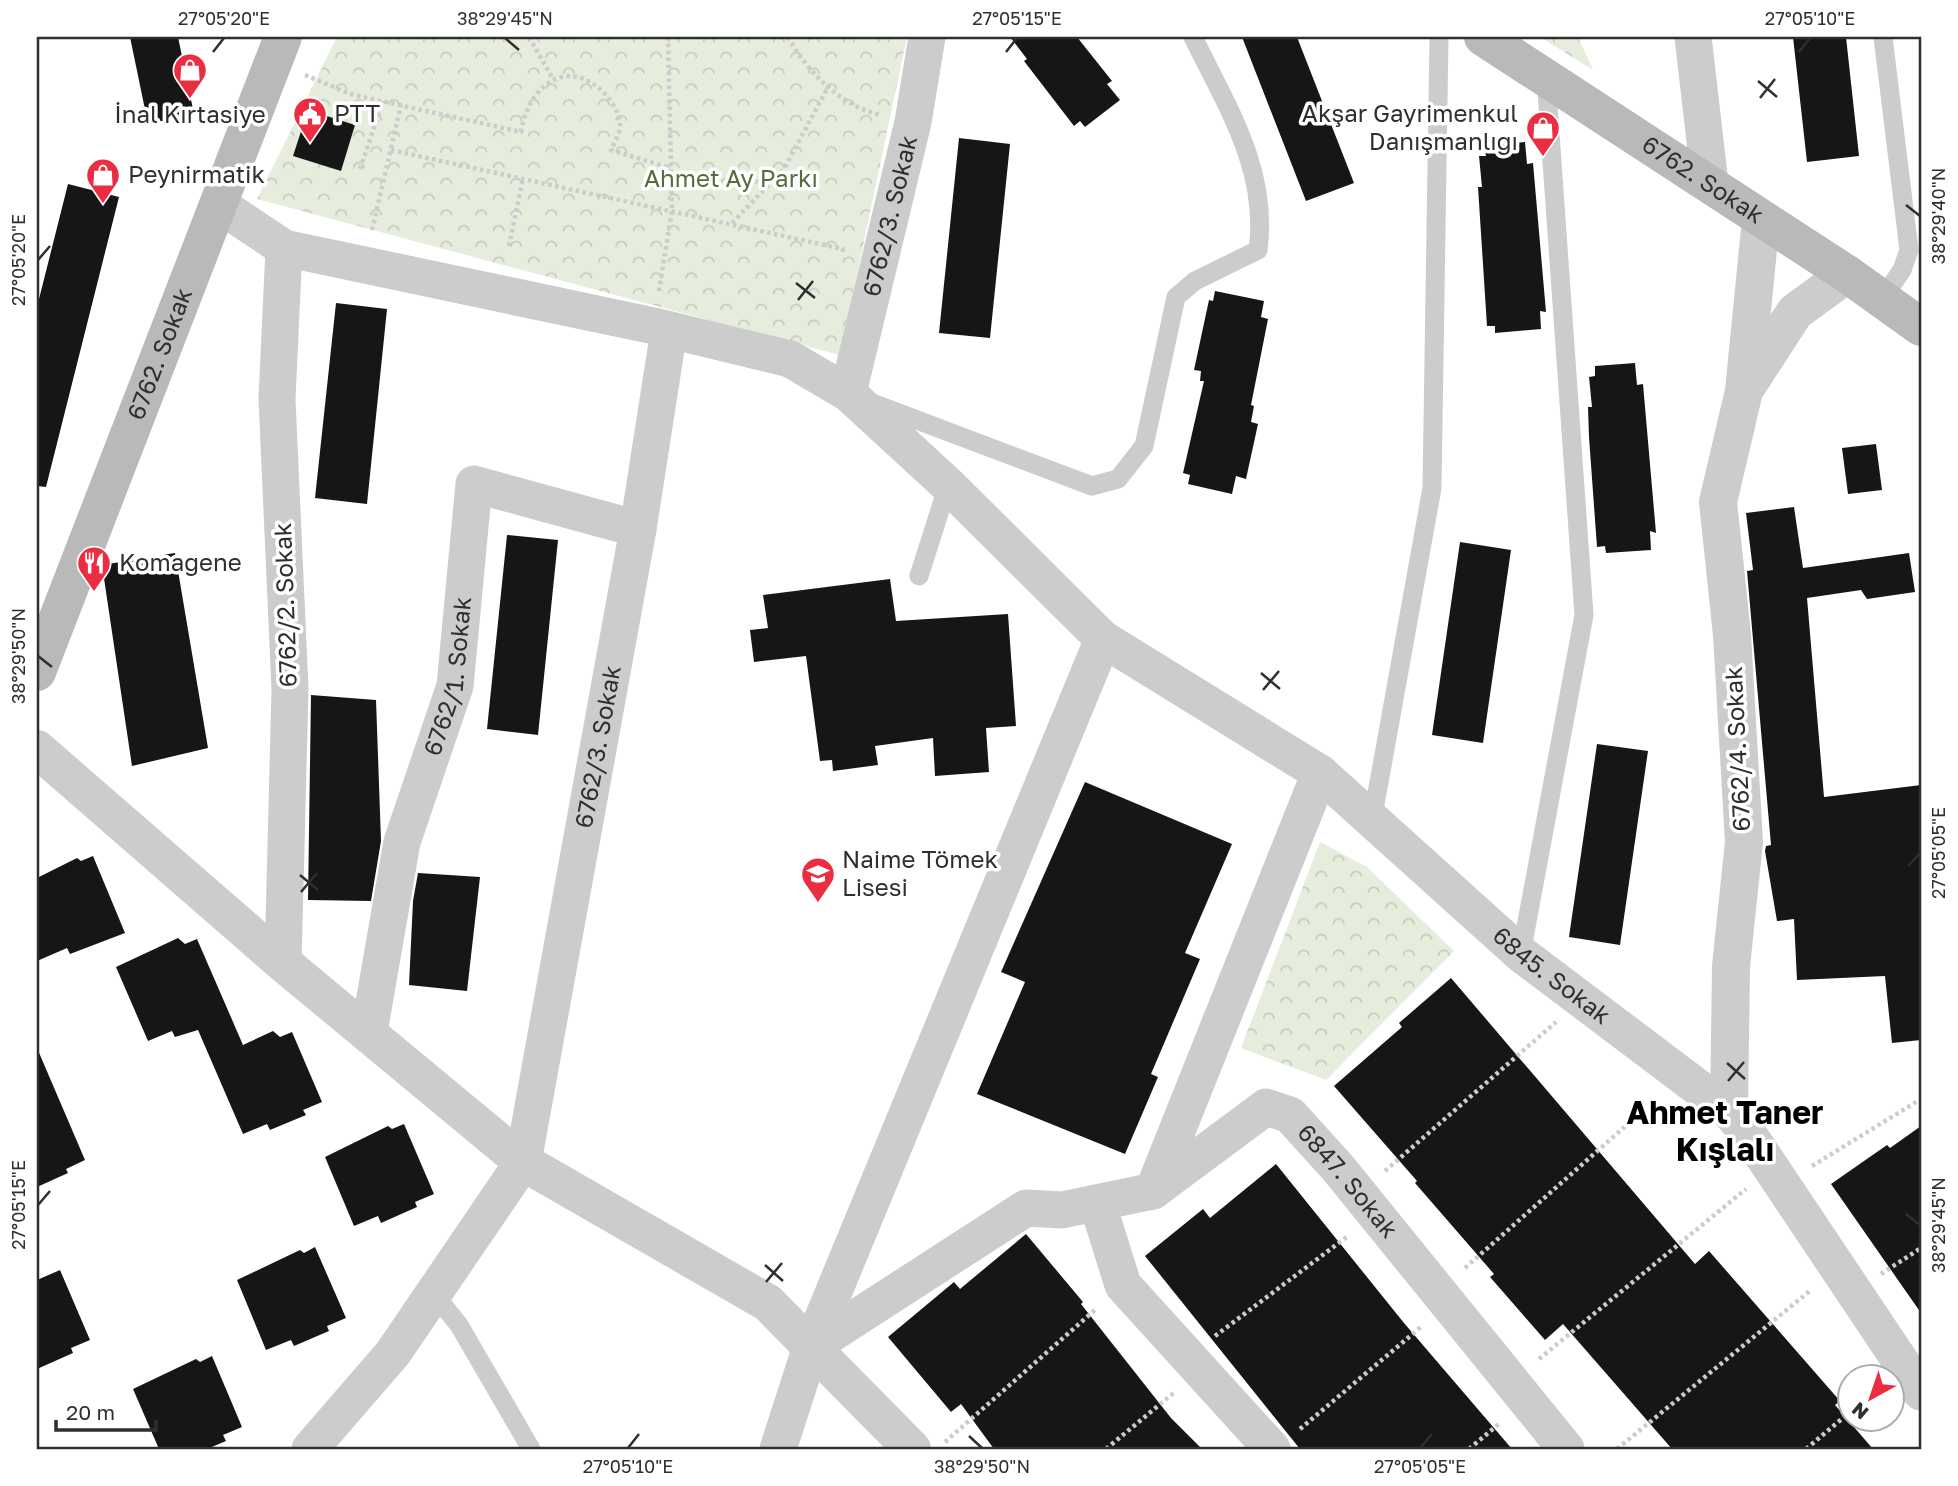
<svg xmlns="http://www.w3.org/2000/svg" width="1958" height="1486" font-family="'Golos Text',sans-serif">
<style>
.forest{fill:url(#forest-crowns)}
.building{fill:#161616}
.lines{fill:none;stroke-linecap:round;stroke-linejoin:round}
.path{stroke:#ccc;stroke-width:4.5;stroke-dasharray:3.5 3.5;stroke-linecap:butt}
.service{stroke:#ccc;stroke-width:19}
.minor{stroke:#ccc;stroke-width:37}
.tertiary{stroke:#ccc;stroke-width:38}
.secondary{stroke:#b9b9b9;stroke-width:38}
.ticks{fill:none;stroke:#2f2f2f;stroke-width:2.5}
.labels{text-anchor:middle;stroke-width:7;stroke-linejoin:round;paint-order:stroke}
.poi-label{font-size:24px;fill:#2f2f2f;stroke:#fff;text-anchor:start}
.park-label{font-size:24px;fill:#546d3b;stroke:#fff}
.street-label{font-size:24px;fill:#2f2f2f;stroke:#fff}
.district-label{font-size:32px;font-weight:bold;fill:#000;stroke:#fff}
.neatline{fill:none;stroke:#2f2f2f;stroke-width:2.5}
.ticks-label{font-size:18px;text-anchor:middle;fill:#2f2f2f}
</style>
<defs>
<pattern id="forest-crowns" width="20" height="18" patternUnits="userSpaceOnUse" patternTransform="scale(1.75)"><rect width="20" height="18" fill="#e6eddd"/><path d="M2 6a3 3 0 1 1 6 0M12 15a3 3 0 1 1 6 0" fill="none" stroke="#c6ccbe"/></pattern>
</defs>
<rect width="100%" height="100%" fill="#fff"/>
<path class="forest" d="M 337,37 L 907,37 L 840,355 L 257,199 Z
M 1540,37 L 1578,37 L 1593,70 Z
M 1320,842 L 1367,867 L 1454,951 L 1326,1080 L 1241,1048 Z"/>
<path class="building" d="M 130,37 L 178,37 L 194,114 L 148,124 Z
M 1010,37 L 1077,37 L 1112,81 L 1107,84 L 1120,100 L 1085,127 L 1080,121 L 1074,126 L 1024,61 L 1027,59 Z
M 1242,37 L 1297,37 L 1354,183 L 1306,201 Z
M 1793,37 L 1846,37 L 1859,156 L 1807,162 Z
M 308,110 L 355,125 L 341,171 L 293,156 Z
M 959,138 L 1010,144 L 990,338 L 939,333 Z
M 1525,142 L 1527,164 L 1533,163 L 1546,312 L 1540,311 L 1541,329 L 1495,333 L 1495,326 L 1487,326 L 1478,187 L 1482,187 L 1479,156 L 1486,156 L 1484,146 Z
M 68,184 L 119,197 L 46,487 L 37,486 L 37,307 Z
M 1215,291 L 1264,301 L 1261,317 L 1268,319 L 1251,405 L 1254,406 L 1251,422 L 1258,424 L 1246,479 L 1236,476 L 1232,494 L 1188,484 L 1190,475 L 1183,473 L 1204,381 L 1200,381 L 1201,371 L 1194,370 L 1209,300 L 1213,301 Z
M 336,303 L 387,309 L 367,504 L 315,498 Z
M 1635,363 L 1637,385 L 1643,384 L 1656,533 L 1650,531 L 1651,550 L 1606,553 L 1605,546 L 1597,547 L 1589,437 L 1588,407 L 1592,407 L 1589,377 L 1595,376 L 1595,366 Z
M 1876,444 L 1882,490 L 1848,494 L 1842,448 Z
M 1794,507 L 1803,568 L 1909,553 L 1915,592 L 1867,599 L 1861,590 L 1807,598 L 1824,797 L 1921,785 L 1921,1040 L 1892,1043 L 1885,976 L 1797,980 L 1794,919 L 1777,921 L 1765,851 L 1766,846 L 1771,845 L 1747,571 L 1753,570 L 1746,513 Z
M 507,535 L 558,540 L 538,735 L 487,729 Z
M 1460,542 L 1511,550 L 1483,743 L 1432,735 Z
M 175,553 L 208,748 L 132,766 L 102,565 Z
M 890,579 L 896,621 L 1008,614 L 1016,726 L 986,728 L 989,772 L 935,776 L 933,738 L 875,746 L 878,765 L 833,771 L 832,760 L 820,761 L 806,656 L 754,662 L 750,630 L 768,628 L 763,595 Z
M 311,695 L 376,700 L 381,841 L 371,901 L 308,900 Z
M 1597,744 L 1648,751 L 1620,945 L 1569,937 Z
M 1085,782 L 1232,844 L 1185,953 L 1200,959 L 1151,1074 L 1158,1077 L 1125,1154 L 977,1094 L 1025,982 L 1001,972 Z
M 93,856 L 125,933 L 70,954 L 67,948 L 37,961 L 37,878 L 77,858 L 81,861 Z
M 418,873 L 480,877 L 467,991 L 409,985 L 413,901 Z
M 178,938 L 185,944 L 197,939 L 243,1045 L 273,1031 L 280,1037 L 292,1032 L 322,1102 L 303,1110 L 306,1115 L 270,1130 L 267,1124 L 243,1134 L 198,1030 L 175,1037 L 172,1031 L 148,1041 L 116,967 Z
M 1451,978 L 1695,1264 L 1709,1251 L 1840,1401 L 1835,1405 L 1873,1449 L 1672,1449 L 1563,1324 L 1545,1340 L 1490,1277 L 1494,1274 L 1415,1183 L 1417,1181 L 1334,1086 L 1402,1027 L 1399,1023 Z
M 37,1048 L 85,1160 L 66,1169 L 68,1173 L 37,1187 Z
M 404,1124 L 434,1194 L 415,1202 L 417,1207 L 381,1223 L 378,1216 L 354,1226 L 325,1157 L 388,1126 L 392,1129 Z
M 1921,1126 L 1921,1313 L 1831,1184 L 1887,1145 L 1890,1148 Z
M 1276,1164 L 1404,1323 L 1512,1449 L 1300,1449 L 1145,1256 L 1203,1209 L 1210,1218 Z
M 1026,1234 L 1083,1302 L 1081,1304 L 1171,1418 L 1202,1449 L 994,1449 L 961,1404 L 951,1412 L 888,1337 L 954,1282 L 960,1289 Z
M 315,1247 L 346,1318 L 327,1326 L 329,1331 L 294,1346 L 291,1340 L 266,1350 L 237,1280 L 300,1250 L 304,1253 Z
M 60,1270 L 90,1340 L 71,1348 L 73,1353 L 37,1369 L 37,1280 Z
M 212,1356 L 242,1427 L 223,1435 L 226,1441 L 207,1449 L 159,1449 L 133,1389 L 196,1359 L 200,1362 Z"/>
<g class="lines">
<path class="path" d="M 529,37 L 553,79
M 788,37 C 808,72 840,106 881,115
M 305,75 L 350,94 L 521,132 C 528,85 569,54 607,96 C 613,104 620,114 620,125 C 621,132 614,143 611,150 L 671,168
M 391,150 L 843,249 L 842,254
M 360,169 L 383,101
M 732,223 L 784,169 L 828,87
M 372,230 L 401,105
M 509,246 L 523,178
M 659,291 L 672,210 L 668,37
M 1812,1166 L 1921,1099
M 1385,1171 L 1556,1022
M 1465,1268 L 1655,1100
M 1881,1274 L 1921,1248
M 1215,1336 L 1348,1236
M 1539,1359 L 1746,1189
M 1300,1429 L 1422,1326
M 945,1442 L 1096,1309
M 1106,1449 L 1176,1391
M 1469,1449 L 1500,1423
M 1617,1449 L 1811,1290
M 1806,1449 L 1850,1412"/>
<path class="service" d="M 1882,299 L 1902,270 L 1909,250 L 1883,37
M 872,403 L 1092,486 L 1118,479 L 1144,446 L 1176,297 L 1195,281 L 1258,250 C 1269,170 1226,105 1193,37
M 919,576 L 948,485
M 1372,821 L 1432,488 L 1439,37
M 1521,954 L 1584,615 L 1546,77
M 434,1294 L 459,1325 L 531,1449"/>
<g class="minor">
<path d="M 1693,37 L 1710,184"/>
<path id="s1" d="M 218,204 L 284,248 L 654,326 L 790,359 L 848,393 L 948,485 L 1103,639 L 1320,773 L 1521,954 L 1729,1111 L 1749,1135 L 1921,1392"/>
<path id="s2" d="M 848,393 L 913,122 L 927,37"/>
<path d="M 283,963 L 290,689 L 277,399 L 284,248"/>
<path id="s3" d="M 369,1032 L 402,842 L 455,686 L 474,484 L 638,529"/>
<path d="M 1153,1191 L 1320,773"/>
<path d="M 1098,1205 L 1123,1285 L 1272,1449"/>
<path id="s4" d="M 811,1347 L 1026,1208 L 1062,1210 L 1153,1191 L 1266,1107 L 1290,1115 L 1338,1168 L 1566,1449"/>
<path id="s5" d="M 310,1449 L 393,1353 L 523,1162 L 638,529 L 669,330"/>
<path d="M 778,1449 L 811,1347 L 1103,639"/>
</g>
<path class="tertiary" d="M 1747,386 L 1795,312 L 1847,274
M 37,749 L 283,963 L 523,1162 L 768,1303 L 912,1449
M 1729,1111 L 1731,966 L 1744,842 L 1732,635 L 1718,502 L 1744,391 L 1761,219"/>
<g class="secondary">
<path id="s6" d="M 1483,37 L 1847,274 L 1921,327"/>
<path id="s7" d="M 37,672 L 283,37"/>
</g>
</g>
<path class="ticks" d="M 505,38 L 519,50M 213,52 L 224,38M 1006,52 L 1017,38M 1799,52 L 1810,38M 1758,81 L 1777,97M 1760,98 L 1775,79M 1906,205 L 1920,216M 38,260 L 50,246M 796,283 L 815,298M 798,300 L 813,281M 38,656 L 52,667M 1261,673 L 1280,689M 1263,690 L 1279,671M 1908,866 L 1920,853M 300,875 L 318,890M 301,892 L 317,873M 1727,1063 L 1745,1079M 1728,1081 L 1744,1062M 38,1205 L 50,1191M 1906,1214 L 1920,1225M 765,1265 L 783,1281M 766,1282 L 782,1263M 969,1436 L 982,1448M 628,1448 L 639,1434M 1420,1448 L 1432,1434"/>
<defs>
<g id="shop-pin" transform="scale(1.75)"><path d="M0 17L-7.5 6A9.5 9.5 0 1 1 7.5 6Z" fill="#eb2d42" stroke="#fff"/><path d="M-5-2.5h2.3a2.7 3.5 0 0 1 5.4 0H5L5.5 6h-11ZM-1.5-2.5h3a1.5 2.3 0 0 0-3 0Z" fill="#fff"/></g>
<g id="civic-pin" transform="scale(1.75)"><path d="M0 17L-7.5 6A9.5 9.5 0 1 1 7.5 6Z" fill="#eb2d42" stroke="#fff"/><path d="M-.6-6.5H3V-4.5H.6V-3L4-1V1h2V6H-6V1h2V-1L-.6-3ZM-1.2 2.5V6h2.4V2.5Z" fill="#fff"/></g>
<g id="restaurant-pin" transform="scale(1.75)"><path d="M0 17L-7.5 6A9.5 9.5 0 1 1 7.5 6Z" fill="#eb2d42" stroke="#fff"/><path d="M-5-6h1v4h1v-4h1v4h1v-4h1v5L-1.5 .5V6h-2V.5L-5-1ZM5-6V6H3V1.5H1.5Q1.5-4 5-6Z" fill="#fff"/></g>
<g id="school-pin" transform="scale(1.75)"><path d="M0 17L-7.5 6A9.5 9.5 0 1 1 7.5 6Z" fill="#eb2d42" stroke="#fff"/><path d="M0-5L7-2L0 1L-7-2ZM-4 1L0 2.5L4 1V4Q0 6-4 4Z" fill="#fff"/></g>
</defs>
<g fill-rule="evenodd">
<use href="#shop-pin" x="190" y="70"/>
<use href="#civic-pin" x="310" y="114"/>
<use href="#shop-pin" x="1543" y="128"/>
<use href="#shop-pin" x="103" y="175"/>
<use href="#restaurant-pin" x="94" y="563"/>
<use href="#school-pin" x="818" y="874"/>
</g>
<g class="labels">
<g class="poi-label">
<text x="334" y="122">PTT</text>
<text x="1518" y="122" text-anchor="end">Akşar Gayrimenkul<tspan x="1518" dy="28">Danışmanlığı</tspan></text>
<text x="190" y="123" text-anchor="middle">İnal Kırtasiye</text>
<text x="128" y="183">Peynirmatik</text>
<text x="119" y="571">Komagene</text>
<text x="842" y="868">Naime Tömek<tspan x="842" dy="28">Lisesi</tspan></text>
</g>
<g class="park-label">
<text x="731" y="187">Ahmet Ay Parkı</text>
</g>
<g class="street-label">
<text dy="8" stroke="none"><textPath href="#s6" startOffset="262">6762. Sokak</textPath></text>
<text dy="8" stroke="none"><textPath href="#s2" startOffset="182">6762/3. Sokak</textPath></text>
<text dy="8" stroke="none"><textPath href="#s7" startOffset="341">6762. Sokak</textPath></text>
<text transform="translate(286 605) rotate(-92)" y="8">6762/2. Sokak</text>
<text dy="8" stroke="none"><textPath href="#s3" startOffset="366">6762/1. Sokak</textPath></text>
<text dy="8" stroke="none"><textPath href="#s5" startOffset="780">6762/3. Sokak</textPath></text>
<text transform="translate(1738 749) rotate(-93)" y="8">6762/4. Sokak</text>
<text dy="8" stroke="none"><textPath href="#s1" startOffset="1582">6845. Sokak</textPath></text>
<text dy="8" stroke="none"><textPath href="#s4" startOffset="639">6847. Sokak</textPath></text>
</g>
<g class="district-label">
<text x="1725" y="1124">Ahmet Taner<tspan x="1725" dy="37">Kışlalı</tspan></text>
</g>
</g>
<rect width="1958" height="1486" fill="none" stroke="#ffffff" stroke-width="77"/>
<g transform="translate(1871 1398) rotate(220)"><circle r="33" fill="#ffffff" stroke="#acacac" stroke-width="2"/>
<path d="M0-5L12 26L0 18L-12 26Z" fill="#eb2d42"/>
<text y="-10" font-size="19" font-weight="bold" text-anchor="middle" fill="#2f2f2f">N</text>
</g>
<path d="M56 1420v10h100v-10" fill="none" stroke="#2f2f2f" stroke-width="3.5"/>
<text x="66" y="1420" font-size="21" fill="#2f2f2f" stroke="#ffffff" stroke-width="5" paint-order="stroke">20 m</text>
<rect x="38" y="38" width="1882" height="1410" class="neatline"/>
<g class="ticks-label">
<text x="224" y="25">27°05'20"E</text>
<text x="505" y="25">38°29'45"N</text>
<text x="1017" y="25">27°05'15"E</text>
<text x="1810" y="25">27°05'10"E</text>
<text transform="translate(1939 216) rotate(-90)" y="6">38°29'40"N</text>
<text transform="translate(19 260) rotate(-90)" y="6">27°05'20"E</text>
<text transform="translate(19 656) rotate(-90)" y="6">38°29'50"N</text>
<text transform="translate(1939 853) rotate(-90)" y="6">27°05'05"E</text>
<text transform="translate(19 1205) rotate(-90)" y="6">27°05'15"E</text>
<text transform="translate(1939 1225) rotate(-90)" y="6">38°29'45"N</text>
<text x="628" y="1473">27°05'10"E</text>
<text x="982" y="1473">38°29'50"N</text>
<text x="1420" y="1473">27°05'05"E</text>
</g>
</svg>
